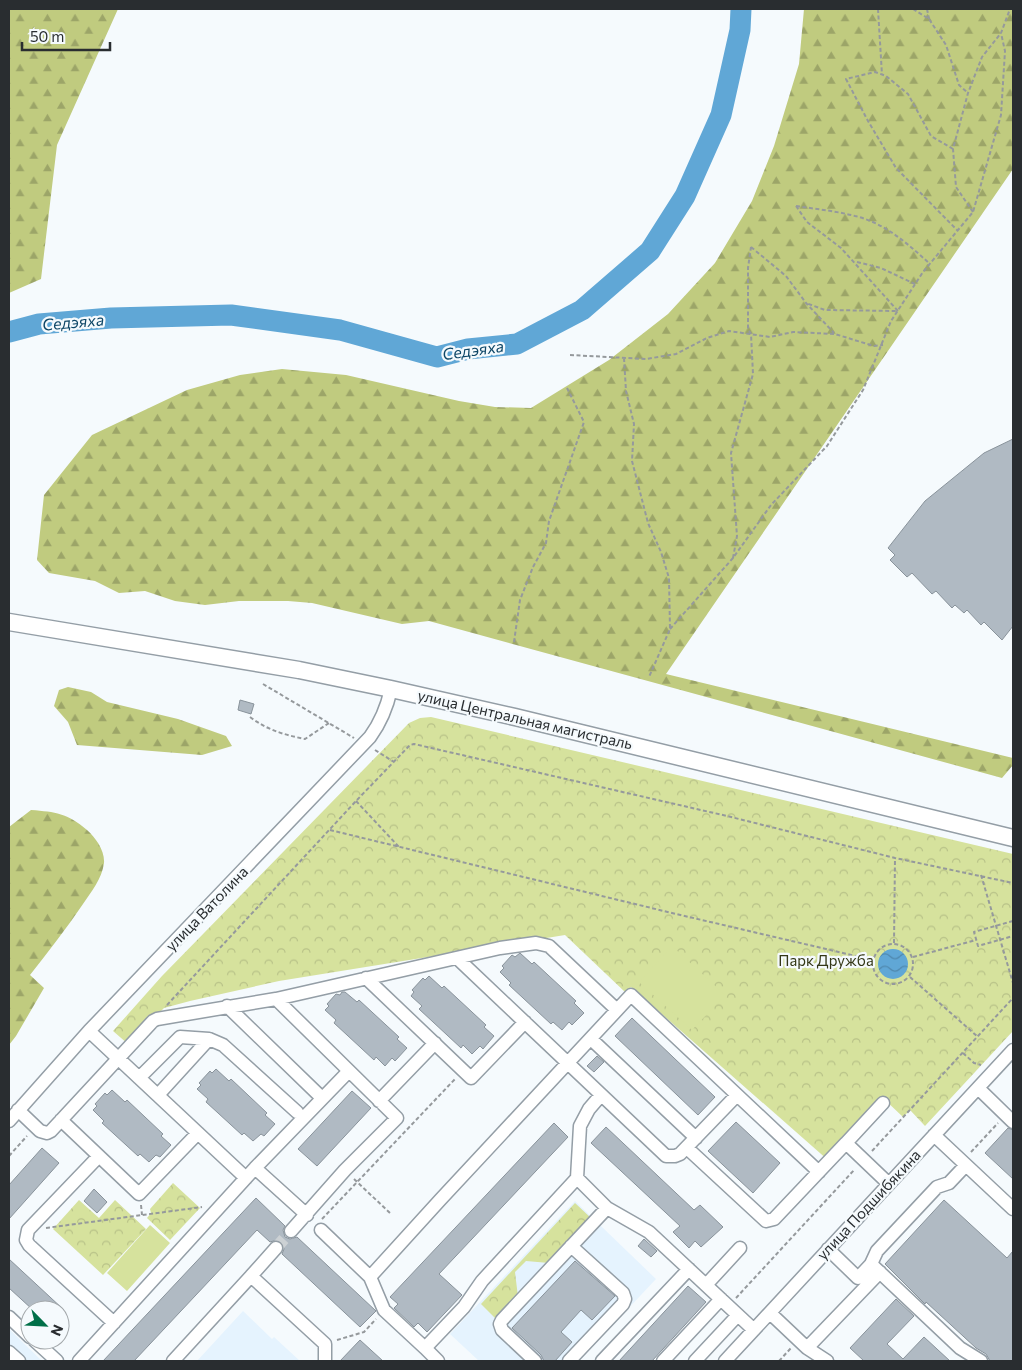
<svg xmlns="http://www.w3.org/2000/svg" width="1022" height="1370" font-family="Commissioner,sans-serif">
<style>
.built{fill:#e5f3fe}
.forest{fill:url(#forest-firs)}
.park{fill:url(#park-crowns)}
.pitch{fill:#d6e29d}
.water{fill:url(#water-waves)}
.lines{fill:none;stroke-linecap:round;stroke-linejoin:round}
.river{stroke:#60a7d6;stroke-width:21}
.building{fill:#b0bac3;stroke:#89939b}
.minor-tunnel{stroke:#ccd1d4;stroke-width:12;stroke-dasharray:12 6;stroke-linecap:butt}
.minor-casing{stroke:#949ea6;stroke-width:15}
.major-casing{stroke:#949ea6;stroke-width:19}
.path{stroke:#95999c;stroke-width:2;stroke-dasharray:4 2.5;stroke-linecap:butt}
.minor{stroke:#fff;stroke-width:12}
.major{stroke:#fff;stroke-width:16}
.labels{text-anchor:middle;stroke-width:4.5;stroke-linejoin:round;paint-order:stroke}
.street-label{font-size:15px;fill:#292d30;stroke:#f5fafd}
.park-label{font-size:15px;fill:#343817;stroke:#f5fafd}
.water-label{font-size:16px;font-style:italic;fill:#0e4767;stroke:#f5fafd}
</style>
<defs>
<pattern id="forest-firs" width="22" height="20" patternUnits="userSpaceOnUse" patternTransform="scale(1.25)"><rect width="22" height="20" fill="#c0cb7f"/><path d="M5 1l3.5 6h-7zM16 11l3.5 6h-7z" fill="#9ca568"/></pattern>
<pattern id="park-crowns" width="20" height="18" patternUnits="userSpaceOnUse" patternTransform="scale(1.25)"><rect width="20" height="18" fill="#d6e29d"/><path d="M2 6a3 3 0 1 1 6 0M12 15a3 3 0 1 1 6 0" fill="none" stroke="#b8c288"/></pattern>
<pattern id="water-waves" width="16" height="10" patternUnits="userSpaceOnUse" patternTransform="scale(1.25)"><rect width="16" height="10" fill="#60a7d6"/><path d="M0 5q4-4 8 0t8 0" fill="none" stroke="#4f88ae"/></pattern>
</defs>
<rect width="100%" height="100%" fill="#f5fafd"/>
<path class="built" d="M 575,1201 L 656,1279 L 579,1361 L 479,1361 L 450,1334 Z
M 243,1311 L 272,1339 L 274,1337 L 300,1361 L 197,1361 Z
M 9,1329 L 42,1361 L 9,1361 Z"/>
<path class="forest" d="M 9,9 L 118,9 L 57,145 L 41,279 L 9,293 Z
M 804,9 L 1013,9 L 1013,169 L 666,674 L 1013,758 L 1013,765 L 1002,778 L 429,621 L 402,624 L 312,603 L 288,601 L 239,601 L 205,605 L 175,601 L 145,591 L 119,593 L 95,581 L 49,573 L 37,560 L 44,495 L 92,435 L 187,390 L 240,375 L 282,369 L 346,375 L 459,401 L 495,407 L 531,408 L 609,360 L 668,314 L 715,263 L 752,201 L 774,146 L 799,64 Z
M 68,687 L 91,692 L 107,702 L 178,719 L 226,736 L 232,746 L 202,755 L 77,745 L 68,722 L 54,706 L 59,690 Z
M 31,810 C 56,812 67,813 87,830 C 96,838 105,851 104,863 C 102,879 91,892 83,904 C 66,929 48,952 30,975 L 44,988 L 16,1036 L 9,1045 L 9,827 Z"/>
<path class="park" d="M 431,717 L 1013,854 L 1013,1031 L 925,1126 L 910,1110 L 903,1117 L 884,1099 L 829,1161 L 631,987 L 625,992 L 565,935 L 279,981 L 190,1001 L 164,1008 L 128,1044 L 113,1031 L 162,976 L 409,723 L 420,718 Z
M 173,1183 L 200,1208 L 170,1240 L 147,1218 L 151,1213 L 150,1209 Z
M 79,1200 L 99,1218 L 115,1200 L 146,1229 L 103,1275 L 53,1229 Z
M 575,1203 L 591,1218 L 549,1263 L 526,1261 L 515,1272 L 518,1297 L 497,1320 L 481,1304 Z"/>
<path class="pitch" d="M 672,946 L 725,995 L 692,1030 L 639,982 Z
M 150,1225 L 170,1243 L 127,1291 L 107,1273 Z"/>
<path class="water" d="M878 964a15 15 0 1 1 30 0a15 15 0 1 1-30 0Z"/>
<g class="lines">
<path class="river" d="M 9,332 L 39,324 L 111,318 L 231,315 L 340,330 L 437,357 L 468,349 L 517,344 L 582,310 L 650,251 L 685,196 L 721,115 L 740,30 L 741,9"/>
</g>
<path class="building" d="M 1013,439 L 1013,626 L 1002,640 L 984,622 L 981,625 L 967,610 L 964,613 L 955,605 L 952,608 L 936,591 L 932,594 L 912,573 L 907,577 L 890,560 L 895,555 L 888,548 L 925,501 L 984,453 Z
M 240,700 L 254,704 L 251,714 L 238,710 Z
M 520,953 L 532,964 L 534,962 L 576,1001 L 574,1003 L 584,1013 L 572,1025 L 569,1022 L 562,1030 L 553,1022 L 551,1024 L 509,985 L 511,983 L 500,972 L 504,968 L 502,966 L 512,955 L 515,957 Z
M 429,976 L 442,988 L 444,986 L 486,1025 L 484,1027 L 494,1036 L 483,1049 L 480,1046 L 472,1054 L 463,1045 L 461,1048 L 419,1009 L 422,1006 L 411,996 L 414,992 L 412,990 L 423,978 L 425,980 Z
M 342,992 L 345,992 L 357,1002 L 359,1000 L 399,1037 L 397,1039 L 407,1048 L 395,1061 L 392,1058 L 385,1066 L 376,1057 L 374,1060 L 334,1023 L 336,1020 L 325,1010 L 329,1006 L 327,1004 L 336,994 L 340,995 Z
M 632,1018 L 715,1097 L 698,1115 L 615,1036 Z
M 597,1056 L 604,1062 L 594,1072 L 587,1066 Z
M 216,1069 L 229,1081 L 231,1079 L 267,1113 L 265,1115 L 275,1124 L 264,1136 L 261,1134 L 253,1141 L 244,1133 L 242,1135 L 206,1102 L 208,1099 L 197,1089 L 201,1085 L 199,1083 L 210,1071 L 212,1073 Z
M 112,1090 L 125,1102 L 127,1100 L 163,1134 L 161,1136 L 171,1145 L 160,1157 L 156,1155 L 149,1162 L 140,1154 L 138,1156 L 102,1123 L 104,1121 L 93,1110 L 97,1106 L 95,1104 L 105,1093 L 107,1095 Z
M 352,1091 L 371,1108 L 317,1166 L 298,1149 Z
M 736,1122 L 780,1163 L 753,1193 L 708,1151 Z
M 554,1123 L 568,1137 L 439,1274 L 462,1295 L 427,1332 L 418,1323 L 414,1327 L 394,1308 L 398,1304 L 390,1297 Z
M 606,1127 L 694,1210 L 700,1205 L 723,1227 L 701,1247 L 695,1241 L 689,1248 L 673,1232 L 680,1226 L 591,1143 Z
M 1008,1128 L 1013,1130 L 1013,1179 L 985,1153 Z
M 42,1148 L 59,1163 L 9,1219 L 9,1185 Z
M 94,1189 L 107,1202 L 97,1213 L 84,1201 Z
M 256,1198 L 285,1226 L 283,1230 L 285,1237 L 290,1239 L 297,1237 L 376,1311 L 360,1327 L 282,1254 L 284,1249 L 282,1242 L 277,1240 L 270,1242 L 257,1230 L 134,1361 L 103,1361 Z
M 944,1200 L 1007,1258 L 1013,1251 L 1013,1361 L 990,1361 L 986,1354 L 976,1348 L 926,1302 L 925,1304 L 885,1264 Z
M 644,1239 L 657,1251 L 651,1257 L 638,1246 Z
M 9,1259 L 64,1310 L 33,1310 L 9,1288 Z
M 575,1261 L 615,1296 L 592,1320 L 581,1310 L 561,1332 L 572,1342 L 555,1361 L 544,1361 L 541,1355 L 512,1328 Z
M 688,1286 L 706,1302 L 652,1361 L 619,1361 Z
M 896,1299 L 914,1316 L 887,1344 L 903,1359 L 924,1337 L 950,1361 L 864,1361 L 850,1348 Z
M 360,1340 L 383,1361 L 340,1361 Z"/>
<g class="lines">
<path class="minor-tunnel" d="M 276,1248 L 291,1231"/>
<g class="minor-casing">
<path id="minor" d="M 457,958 L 666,1156 L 675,1156 L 680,1154 L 737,1095
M 366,978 L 471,1078 L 525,1022
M 276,999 L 500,948 L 536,943 L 549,946 L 617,1010
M 227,1006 L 322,1098
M 89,1031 L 246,1178
M 591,1039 L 696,1138
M 139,1078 L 180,1037 L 209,1039
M 978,1088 L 1013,1122
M 158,1095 L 209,1039 L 223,1045 L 297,1112
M 601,1095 L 589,1109 L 580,1126 L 577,1178 L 607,1208 L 649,1232 L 754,1330
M 379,1101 L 435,1043
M 18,1110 L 40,1131 L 47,1133 L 51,1131 L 153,1021 L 157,1019 L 276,999 L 397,1118 L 345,1170 L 291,1231
M 61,1120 L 139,1194 L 198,1133
M 9,1121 L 89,1031 L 370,737 C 381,722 387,707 391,689
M 934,1135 L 1013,1209
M 846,1143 L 883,1103
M 687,1148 L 766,1221 L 774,1219 L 846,1143 L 889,1184
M 99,1156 L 28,1230 L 26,1240 L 29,1245 L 114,1323
M 255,1168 L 349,1071
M 321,1230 L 370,1277 L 440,1200 L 631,995 L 819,1172
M 828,1249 L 858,1278 L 871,1264 L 960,1348 L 981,1361
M 871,1264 L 877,1251 L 937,1187 L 949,1183 L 966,1165
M 251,1276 L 276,1248
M 370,1277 L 384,1310 L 425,1348 L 464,1307 L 482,1281 L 577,1178
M 706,1285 L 740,1248
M 770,1313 L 807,1348 L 827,1361
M 9,1317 L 30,1337
M 34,1340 L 57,1361
M 425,1348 L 438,1361
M 807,1348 L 880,1272
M 9,1352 L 19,1361
M 79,1361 L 255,1168 L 307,1215
M 173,1361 L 251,1276 L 325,1344 L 325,1361
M 535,1361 L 502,1330 L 500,1324 L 502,1320 L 607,1208
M 569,1361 L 623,1304 L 625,1299 L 623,1293 L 571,1246
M 602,1361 L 689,1269
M 663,1361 L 721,1299
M 695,1361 L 738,1315
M 725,1361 L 1013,1050"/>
</g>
<g class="major-casing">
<path id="major" d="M 9,622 L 299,670 L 391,689 L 515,717 L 1013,838"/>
</g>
<path class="path" d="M 878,9 L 882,75
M 913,9 L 929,19 L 946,45 L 959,85 L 968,93
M 927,9 L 929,19
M 953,149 L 931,136 L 908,94 L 886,76 L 875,72 L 846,79 L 868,121 L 896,168 L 958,231
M 796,206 L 807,222 L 841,248 L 898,311 L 825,310 L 806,303
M 796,206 C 816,209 836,211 855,216 C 885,223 908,244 930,264
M 973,212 L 956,187 L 953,149 L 968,93 L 982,57 L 1001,33
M 751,247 L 786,276 L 806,303 L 834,333
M 857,262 L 881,268 L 915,284
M 570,355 L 646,359 L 676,354 L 707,338 L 729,331 L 770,337 L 793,332 L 835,334 L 874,346 L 883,345
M 624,358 L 626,391 L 634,424 L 632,461 L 648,523 L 661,552 L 669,578 L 670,629 L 649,677
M 733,558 L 737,536 L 731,453 L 753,374 L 751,334 L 748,329 L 748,268 L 751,247
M 670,629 L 733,558 L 771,505 L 827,446 L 863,390 L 891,321 L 923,272 L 973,212 L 1001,115 L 1005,51 L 1001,33 L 1010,9
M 514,642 L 520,600 L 533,567 L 546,543 L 549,521 L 584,422 L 567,388
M 263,684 L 354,738
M 250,717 C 267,730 285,735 305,739 L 329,723
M 375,750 L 394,762
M 356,801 L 399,847
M 330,830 L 672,913 L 873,960
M 981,875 L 1013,983
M 1013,911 L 1013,916
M 1013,921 L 974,932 L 978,946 L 1013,936
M 894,943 L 895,858
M873 964a20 20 0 1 1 40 0a20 20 0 1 1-40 0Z
M 913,957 L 976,940
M 910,977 L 978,1037
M 167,1005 L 356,801 L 410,745 L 414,744 L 727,816 L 895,858 L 1013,883
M 963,1053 L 974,1063 L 981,1065
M 872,1151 L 1013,998
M 971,1152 L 998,1123
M 9,1156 L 27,1136
M 354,1179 L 391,1214
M 141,1205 L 142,1215
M 322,1219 L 455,1079
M 46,1228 L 202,1207
M 736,1298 L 855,1169
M 337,1340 L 364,1332 L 376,1319
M 779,1361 L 791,1348"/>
<use href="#minor" class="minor"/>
<use href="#major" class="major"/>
</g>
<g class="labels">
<g class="street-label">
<text transform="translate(525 720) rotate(13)" y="5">улица Центральная магистраль</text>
<text transform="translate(207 909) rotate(-46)" y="5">улица Ватолина</text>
<text transform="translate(869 1205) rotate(-47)" y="5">улица Подшибякина</text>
</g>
<g class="park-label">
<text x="826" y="966">Парк Дружба</text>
</g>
<g class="water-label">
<text transform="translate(73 322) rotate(-5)" y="6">Седэяха</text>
<text transform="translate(473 350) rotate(-8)" y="6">Седэяха</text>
</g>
</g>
<rect width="1022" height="1370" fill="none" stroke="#292d30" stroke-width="20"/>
<g transform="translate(45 1325) rotate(114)"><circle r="24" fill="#f5fafd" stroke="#a3a8ab"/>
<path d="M0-4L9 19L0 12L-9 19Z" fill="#006f48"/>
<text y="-8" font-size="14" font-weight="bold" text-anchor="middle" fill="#292d30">N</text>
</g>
<path d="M22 42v8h88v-8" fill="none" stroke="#292d30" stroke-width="2.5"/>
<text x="30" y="42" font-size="15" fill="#292d30" stroke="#f5fafd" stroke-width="4" paint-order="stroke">50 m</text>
</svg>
